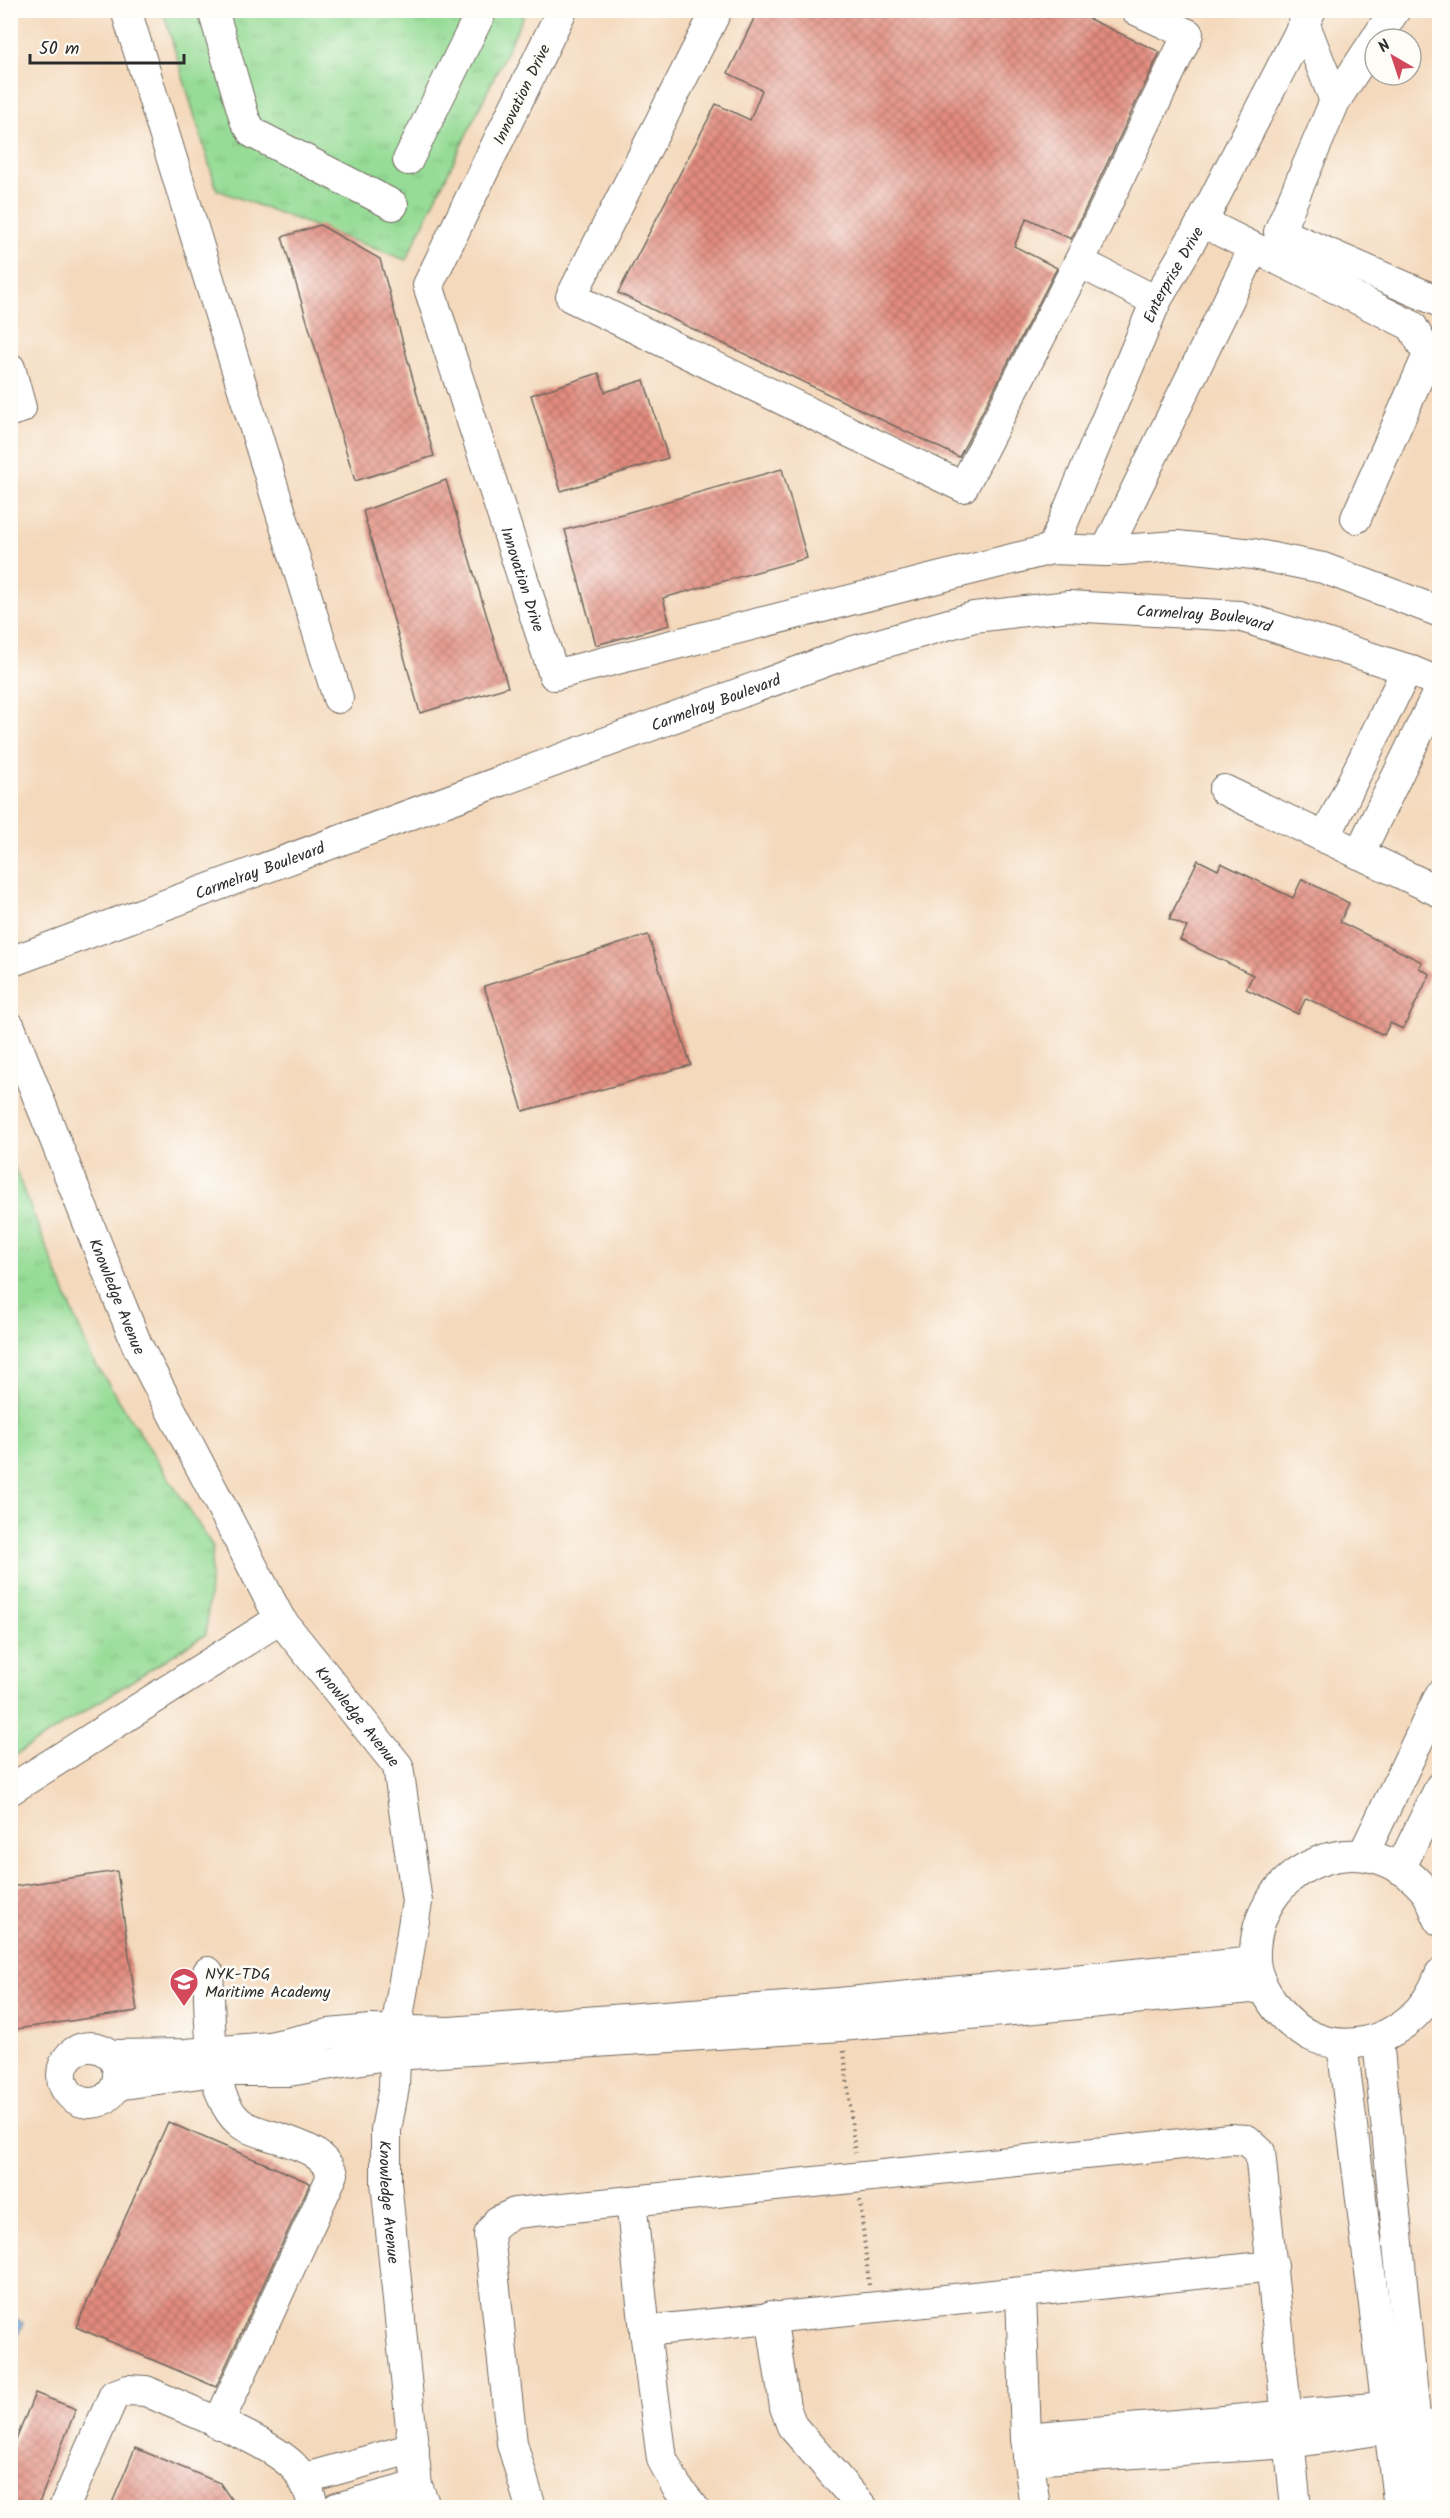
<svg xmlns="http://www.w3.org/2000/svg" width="1450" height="2518" font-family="Kalam,sans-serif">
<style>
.grass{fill:url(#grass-tufts);stroke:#608460;stroke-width:1.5}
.water{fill:url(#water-waves);stroke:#4e6c87;stroke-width:1.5}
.building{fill:url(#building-cross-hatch)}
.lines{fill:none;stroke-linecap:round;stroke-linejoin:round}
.minor-casing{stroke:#71685e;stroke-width:32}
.path{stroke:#71685e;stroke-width:4;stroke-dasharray:1.5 4.5;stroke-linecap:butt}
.minor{stroke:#fff;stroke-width:30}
.labels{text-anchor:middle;stroke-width:5;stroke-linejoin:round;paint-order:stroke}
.street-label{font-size:16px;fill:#2b2b2b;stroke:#fdfcf7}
.poi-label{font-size:16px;fill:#2b2b2b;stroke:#fdfcf7;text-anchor:start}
</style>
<defs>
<pattern id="grass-tufts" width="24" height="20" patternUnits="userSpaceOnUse" patternTransform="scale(1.5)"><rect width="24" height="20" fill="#96dc96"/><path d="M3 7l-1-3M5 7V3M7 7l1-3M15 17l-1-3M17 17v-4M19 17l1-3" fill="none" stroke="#81bd81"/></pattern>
<pattern id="water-waves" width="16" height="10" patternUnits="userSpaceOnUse" patternTransform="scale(1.5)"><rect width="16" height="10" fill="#72aee3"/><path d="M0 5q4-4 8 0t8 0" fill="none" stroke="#5e8eb8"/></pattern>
<pattern id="building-cross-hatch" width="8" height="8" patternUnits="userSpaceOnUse" patternTransform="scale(1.5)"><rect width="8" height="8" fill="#e28b7e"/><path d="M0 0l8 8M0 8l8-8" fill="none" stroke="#b77267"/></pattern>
</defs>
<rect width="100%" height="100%" fill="#fdfcf7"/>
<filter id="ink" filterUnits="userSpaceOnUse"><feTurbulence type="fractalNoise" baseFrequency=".0167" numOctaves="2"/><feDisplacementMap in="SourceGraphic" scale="12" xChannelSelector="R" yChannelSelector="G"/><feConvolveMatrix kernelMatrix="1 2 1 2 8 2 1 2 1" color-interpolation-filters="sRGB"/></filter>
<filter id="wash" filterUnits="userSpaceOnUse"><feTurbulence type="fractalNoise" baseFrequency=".008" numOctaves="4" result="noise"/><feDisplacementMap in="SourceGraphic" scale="24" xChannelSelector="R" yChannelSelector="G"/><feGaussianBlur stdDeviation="1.35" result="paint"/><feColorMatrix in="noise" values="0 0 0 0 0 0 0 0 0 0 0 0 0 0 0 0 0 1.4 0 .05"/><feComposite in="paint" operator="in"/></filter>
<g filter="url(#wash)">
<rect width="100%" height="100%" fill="#f4d9bc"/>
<path class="grass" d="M 163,11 L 526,11 L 406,260 L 217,190 Z
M 11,1159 L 91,1357 L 213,1547 L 206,1634 L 11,1758 Z"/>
<path class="water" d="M 11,2318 L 23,2323 L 11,2351 Z"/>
<g id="blocks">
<path class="building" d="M 758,10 L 1070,10 L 1160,52 L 1071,239 L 1027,218 L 1014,246 L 1057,268 L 959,457 L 618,293 L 716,104 L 750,120 L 762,90 L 728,73 Z
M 320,225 L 380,259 L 434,456 L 355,481 L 282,237 Z
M 599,373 L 605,392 L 644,380 L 668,458 L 561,491 L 531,395 Z
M 782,469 L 807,558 L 663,598 L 670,625 L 596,645 L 565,530 Z
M 446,480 L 508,687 L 420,713 L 363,511 Z
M 1198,860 L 1218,870 L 1221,863 L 1293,898 L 1302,879 L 1349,903 L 1340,922 L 1422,962 L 1419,968 L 1430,974 L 1403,1029 L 1390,1023 L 1384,1035 L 1306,998 L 1298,1014 L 1246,989 L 1253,975 L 1180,940 L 1187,927 L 1169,919 Z
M 648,935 L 691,1065 L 523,1111 L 484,986 Z
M 117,1871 L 137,2011 L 10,2030 L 10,1887 Z
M 168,2122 L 310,2183 L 216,2387 L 76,2327 Z
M 35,2393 L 76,2409 L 37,2508 L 10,2508 L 10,2455 Z
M 135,2448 L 220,2483 L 237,2508 L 110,2508 Z"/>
</g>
</g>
<g filter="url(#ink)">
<use href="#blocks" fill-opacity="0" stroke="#71685e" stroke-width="1.5"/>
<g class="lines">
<g class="minor-casing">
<g id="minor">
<path d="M 126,10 L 338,698"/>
<path d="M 213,10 L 245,120 L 253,133 L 393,205"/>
<path id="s1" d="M 562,10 L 428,285 L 554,675 L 1052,549 L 1106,551 L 1177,546 L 1253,554 L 1323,568 L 1440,612"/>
<path d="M 717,10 L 571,297 L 963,487 L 1079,262 L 1188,34 L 1136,10"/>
<path d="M 1305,25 L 1335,101"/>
<path d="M 1376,39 L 1395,10"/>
<path d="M 1375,40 L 1335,101 L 1279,232 L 1440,302"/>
<path d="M 408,160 L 482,10"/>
<path d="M 1202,222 L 1412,326 L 1428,355 L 1356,518"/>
<path d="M 1079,262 L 1156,301"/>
<path d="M 10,368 L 21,408 L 10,411"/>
<path id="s2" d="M 1052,549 L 1156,301 L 1202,222 L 1311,10"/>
<path d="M 1106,551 L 1253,250"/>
<path d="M 1224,790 L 1440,892"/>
<path d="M 1325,838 L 1407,669"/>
<path d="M 1359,854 L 1440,688"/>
<path id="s3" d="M 10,962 L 851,652 L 974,617 L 1069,606 L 1239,616 L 1407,669 L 1440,683"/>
<path id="s4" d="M 10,1027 L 137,1345 L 280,1619 L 398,1766 L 417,1902 L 396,2030 L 394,2087 L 386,2130 L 386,2182 L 417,2486 L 426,2508"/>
<path d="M 10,1790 L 280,1619"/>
<path d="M 1363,1855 L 1440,1695"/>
<path d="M 1400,1869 L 1440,1787"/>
<path d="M 1440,1921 C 1435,1912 1432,1900 1426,1892 C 1366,1816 1251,1866 1255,1960 C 1256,1976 1264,1989 1272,2002 C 1318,2071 1414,2049 1440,1974"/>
<path d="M 208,1972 C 211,2014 205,2099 243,2125 C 254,2132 270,2135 282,2139 C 306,2148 320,2151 333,2174 L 218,2424"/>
<path d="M 1378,2040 L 1424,2508"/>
<path d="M 1342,2044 L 1399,2508"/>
<circle cx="90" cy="2075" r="28"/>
<path d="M 110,2055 L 186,2054 L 270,2047 L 329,2034 L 371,2030 L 450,2032 L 839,2003 L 1255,1962"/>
<path d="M 117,2085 L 214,2071 L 289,2071 L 380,2056 L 841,2026 L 1262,1987"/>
<path d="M 631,2201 L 645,2331"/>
<path d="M 1021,2293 L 1026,2438 L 1035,2508"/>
<path d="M 771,2316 L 785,2407 L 792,2426 L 863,2508"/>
<path d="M 1026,2438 L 1407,2405"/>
<path d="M 1028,2460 L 1290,2443 L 1391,2428 L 1440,2425"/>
<path d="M 302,2479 L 414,2448"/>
<path d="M 64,2508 L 114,2395 L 128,2390 L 146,2391 C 182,2408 269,2440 294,2467 C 304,2477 310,2493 314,2508"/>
<path d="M 337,2508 L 417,2486"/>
<path d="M 531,2508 L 512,2443 L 489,2235 L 498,2221 L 515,2213 L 1230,2139 L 1247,2140 L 1260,2152 L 1296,2508"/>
<path d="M 694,2508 L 676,2486 L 662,2459 L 645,2331 L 1273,2266"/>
</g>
</g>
<path class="path" d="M 844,2051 L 855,2153
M 860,2200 L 869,2285"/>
<use href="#minor" class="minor"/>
</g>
</g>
<defs>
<g id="school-pin" transform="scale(1.5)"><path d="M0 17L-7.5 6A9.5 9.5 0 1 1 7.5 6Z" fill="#d1495b" stroke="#fdfcf7"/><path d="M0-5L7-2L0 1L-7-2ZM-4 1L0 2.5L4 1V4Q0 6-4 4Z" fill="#fff"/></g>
</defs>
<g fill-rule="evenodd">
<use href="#school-pin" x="184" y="1982"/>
</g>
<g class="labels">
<g class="street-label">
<text transform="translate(521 94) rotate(-64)" y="6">Innovation Drive</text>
<text dy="6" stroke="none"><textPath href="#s2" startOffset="300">Enterprise Drive</textPath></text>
<text dy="6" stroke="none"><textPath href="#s1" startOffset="615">Innovation Drive</textPath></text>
<text dy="6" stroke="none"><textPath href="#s3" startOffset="1256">Carmelray Boulevard</textPath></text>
<text dy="6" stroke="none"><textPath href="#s3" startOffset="752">Carmelray Boulevard</textPath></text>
<text dy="6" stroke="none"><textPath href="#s3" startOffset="266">Carmelray Boulevard</textPath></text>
<text dy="6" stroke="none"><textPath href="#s4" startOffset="290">Knowledge Avenue</textPath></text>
<text dy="6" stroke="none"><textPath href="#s4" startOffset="776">Knowledge Avenue</textPath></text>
<text dy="6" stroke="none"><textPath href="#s4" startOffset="1280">Knowledge Avenue</textPath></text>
</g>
<g class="poi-label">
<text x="205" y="1979">NYK-TDG<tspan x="205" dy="18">Maritime Academy</tspan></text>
</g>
</g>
<rect width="1450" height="2518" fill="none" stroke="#fdfcf7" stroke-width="36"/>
<g transform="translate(1393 57) rotate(321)"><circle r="28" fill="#fdfcf7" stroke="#a9a8a5" stroke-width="1.5"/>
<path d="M0-4.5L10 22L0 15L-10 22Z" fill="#d1495b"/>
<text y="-9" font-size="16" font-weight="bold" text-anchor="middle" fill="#2b2b2b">N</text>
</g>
<path d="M30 54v9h154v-9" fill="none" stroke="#2b2b2b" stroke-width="3"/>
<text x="39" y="54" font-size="18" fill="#2b2b2b" stroke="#fdfcf7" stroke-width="4.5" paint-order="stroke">50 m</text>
</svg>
